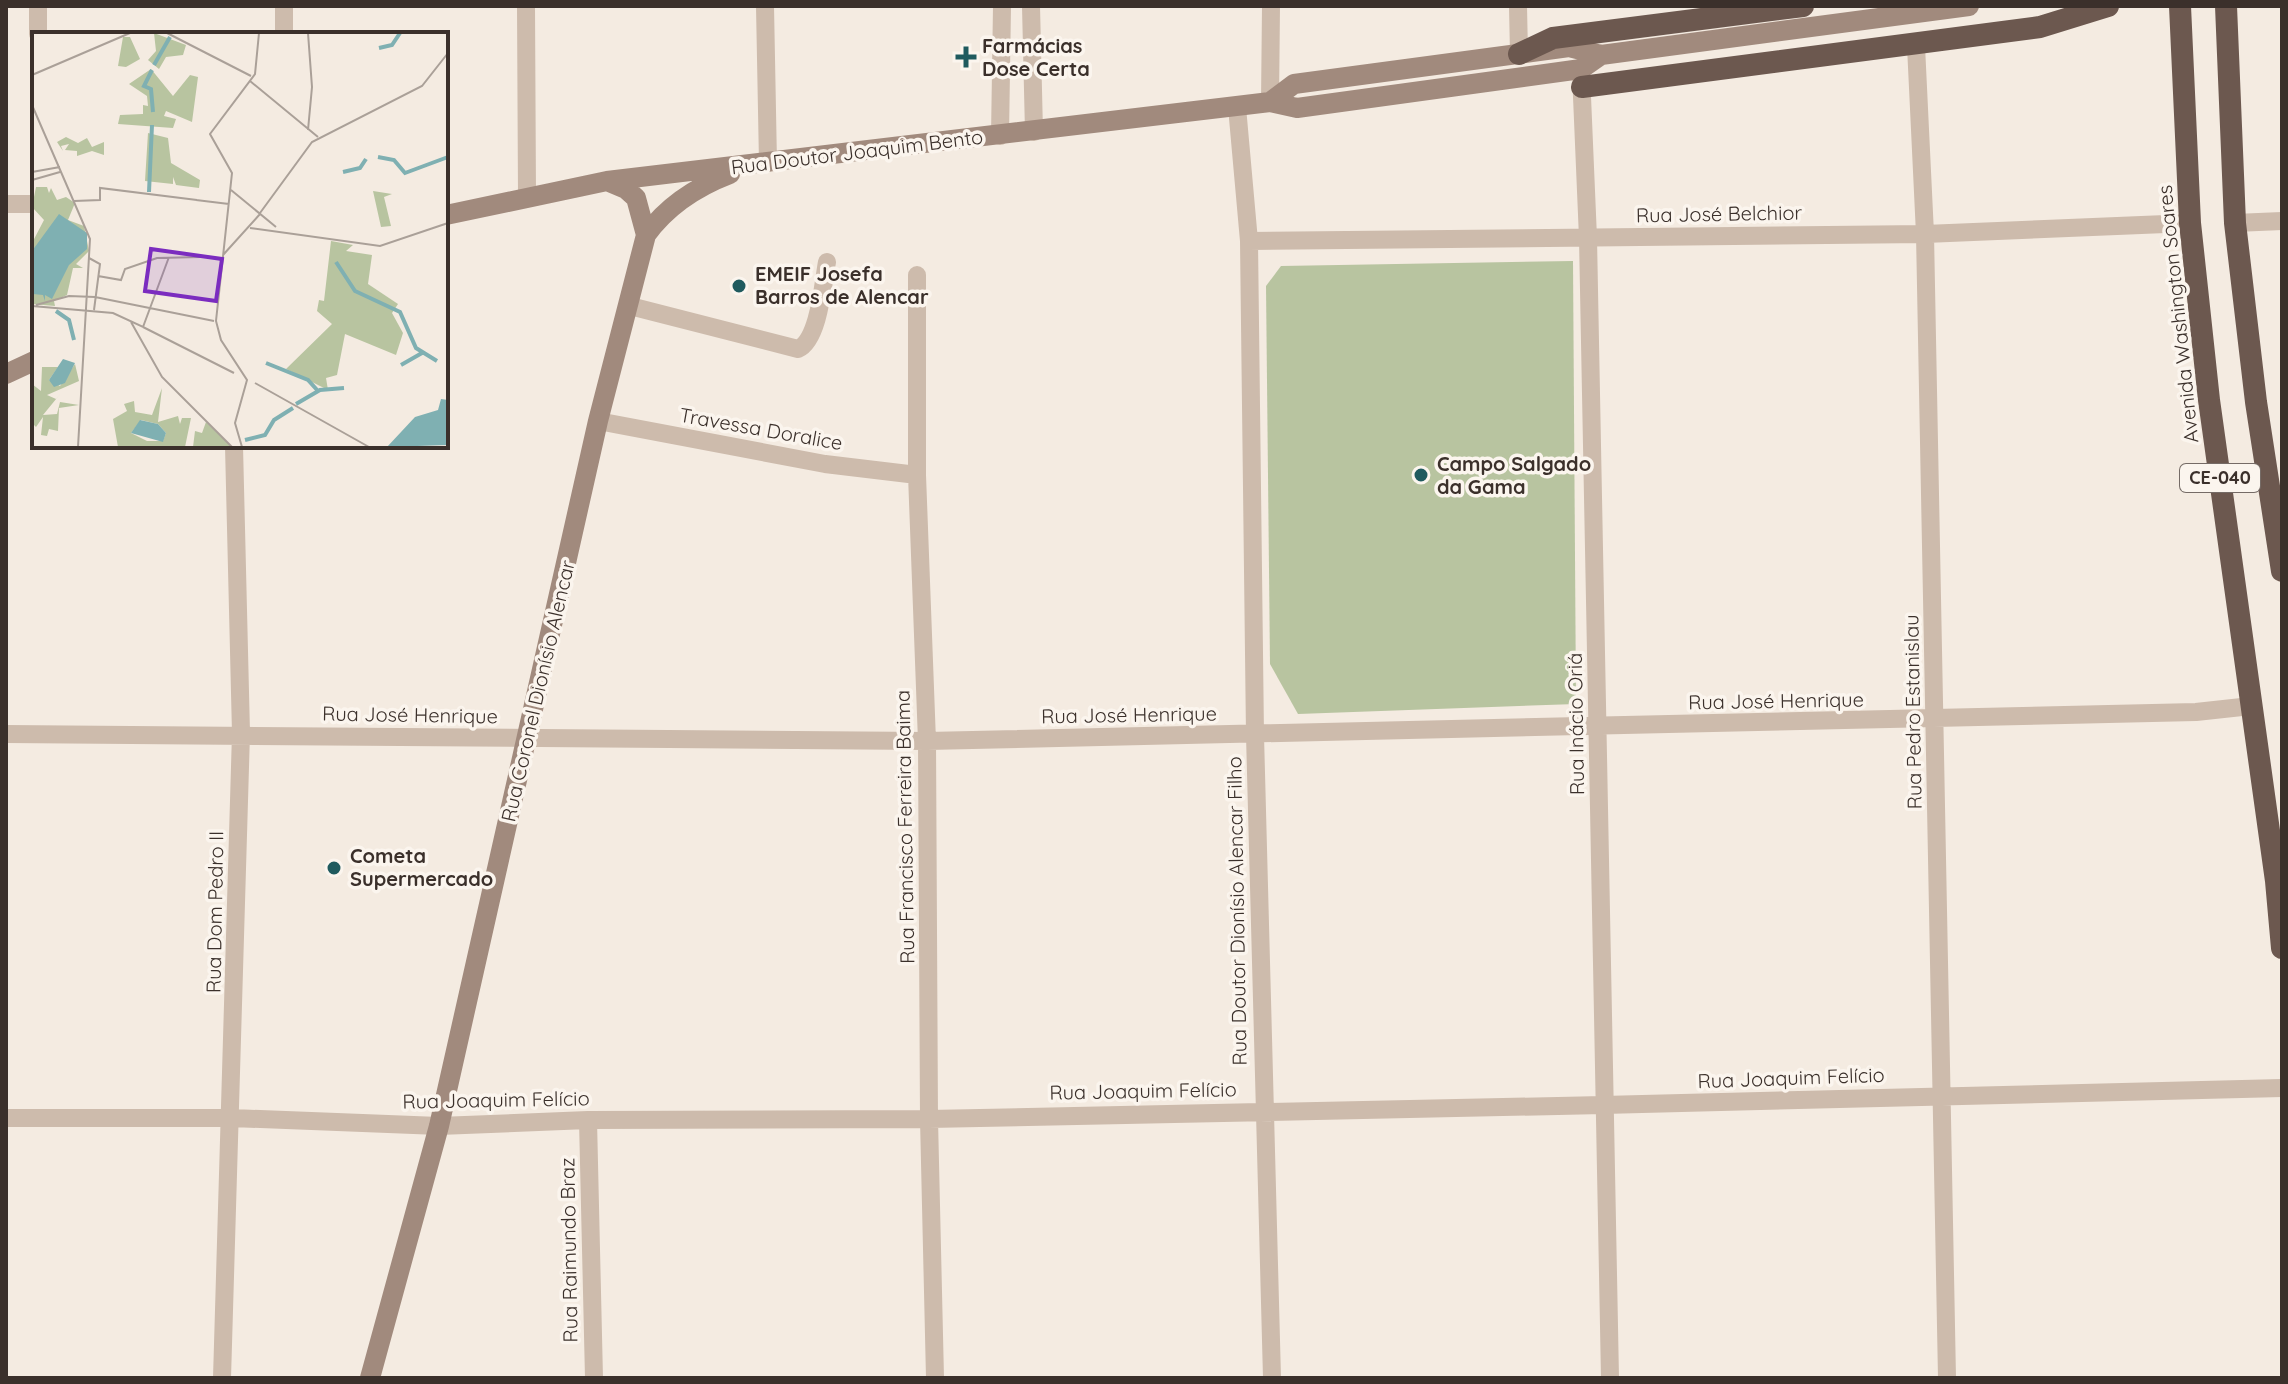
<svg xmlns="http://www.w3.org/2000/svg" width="2288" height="1384" font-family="Quicksand,sans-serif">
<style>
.green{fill:#b8c4a0}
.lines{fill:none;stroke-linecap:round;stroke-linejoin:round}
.minor{stroke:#cdbbac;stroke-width:18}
.secondary{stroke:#a18a7d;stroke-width:20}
.trunk{stroke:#6c584f;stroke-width:22}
.poi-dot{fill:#1f5a5e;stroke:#fbf5ee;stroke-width:3}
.labels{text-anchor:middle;stroke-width:7;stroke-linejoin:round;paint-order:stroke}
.shield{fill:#fbf5ee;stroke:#756b66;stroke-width:2}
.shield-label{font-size:18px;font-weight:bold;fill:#3b302b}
.poi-label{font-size:20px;font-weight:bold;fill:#3b302b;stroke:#fbf5ee;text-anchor:start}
.street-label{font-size:20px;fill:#3b302b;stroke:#fbf5ee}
.inset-river{fill:none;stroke:#7fb0b2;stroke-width:4}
.inset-road{fill:none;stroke:#aaa098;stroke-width:2}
.view{fill:#7b2cbf;fill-opacity:0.15;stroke:#7b2cbf;stroke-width:4}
.inset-edge{fill:none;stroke:#3b302b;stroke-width:4}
</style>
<rect width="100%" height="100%" fill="#f4ebe1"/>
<path class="green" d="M 1573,261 L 1576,704 L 1298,714 L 1270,664 L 1266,286 L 1281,266 Z"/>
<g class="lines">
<path class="minor" d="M 38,6 L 38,34
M 526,6 L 527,196
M 765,6 L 768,163
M 1031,6 L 1034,132
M 1518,6 L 1519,54
M 284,34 L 284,6
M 1916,46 L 1925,234 L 1947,1378
M 1581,73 L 1588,238 L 1610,1378
M 1270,102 L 1271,6
M 1237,107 L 1249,241 L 1255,735 L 1272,1378
M 1000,136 L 1002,6
M 6,204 L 34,204
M 2235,223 L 2282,221
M 1249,241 L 1925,234 L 2190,223
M 917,275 L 917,475 L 927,741 L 929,1119 L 935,1378
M 630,306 L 798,349 C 819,340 823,283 827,262
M 598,421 L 825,464 L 917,475
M 6,734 L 927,741 L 2196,712 L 2251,706
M 6,1118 L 232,1118 L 439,1126 L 588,1120 L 929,1119 L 1603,1105 L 2282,1088
M 588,1120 L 594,1378
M 222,1378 L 241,733 L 234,446"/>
<path class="secondary" d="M 1270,102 L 1294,84 L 1569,47 L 1601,55 L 1969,6
M 446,215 L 607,181 L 1270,102 L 1297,108 L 1581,69 L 1601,55
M 646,235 C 667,206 696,187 730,174
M 6,374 L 34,361
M 370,1378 L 439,1126 L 598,421 L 646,235 L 636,198 L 626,189 L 607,181"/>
<path class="trunk" d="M 2180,6 L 2190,223 L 2209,400 L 2276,881 L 2282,948
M 2226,6 L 2235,223 L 2256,402 L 2282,571
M 1519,54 L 1553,38 L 1803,6
M 1582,87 L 2040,27 L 2108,6"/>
</g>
<g class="poi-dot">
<path d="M962 45h8v8h8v8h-8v8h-8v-8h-8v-8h8z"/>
<circle cx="739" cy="286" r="8"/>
<circle cx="1421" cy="475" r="8"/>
<circle cx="334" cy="868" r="8"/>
</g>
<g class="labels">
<rect class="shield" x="2180" y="464" width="80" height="28" rx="6"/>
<g class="shield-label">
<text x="2220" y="484">CE-040</text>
</g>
<g class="poi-label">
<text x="982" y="53">Farmácias<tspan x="982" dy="23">Dose Certa</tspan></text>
<text x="755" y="281">EMEIF Josefa<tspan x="755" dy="23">Barros de Alencar</tspan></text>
<text x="1437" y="471">Campo Salgado<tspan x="1437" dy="23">da Gama</tspan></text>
<text x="350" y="863">Cometa<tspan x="350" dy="23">Supermercado</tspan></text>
</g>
<g class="street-label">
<text transform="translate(857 152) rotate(-7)" y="7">Rua Doutor Joaquim Bento</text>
<text transform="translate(1719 214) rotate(-1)" y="7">Rua José Belchior</text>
<text transform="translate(2178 314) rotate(-96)" y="7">Avenida Washington Soares</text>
<text transform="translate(761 429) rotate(10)" y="7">Travessa Doralice</text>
<text transform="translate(538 691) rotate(-77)" y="7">Rua Coronel Dionísio Alencar</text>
<text transform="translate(1776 701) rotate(-1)" y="7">Rua José Henrique</text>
<text transform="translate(1913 712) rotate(-91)" y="7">Rua Pedro Estanislau</text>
<text transform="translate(410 715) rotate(1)" y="7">Rua José Henrique</text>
<text transform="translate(1129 715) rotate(-1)" y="7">Rua José Henrique</text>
<text transform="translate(1576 724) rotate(-91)" y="7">Rua Inácio Oriá</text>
<text transform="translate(905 827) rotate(-91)" y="7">Rua Francisco Ferreira Baima</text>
<text transform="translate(1237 911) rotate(-91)" y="7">Rua Doutor Dionísio Alencar Filho</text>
<text transform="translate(215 912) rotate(-89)" y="7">Rua Dom Pedro II</text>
<text transform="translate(1791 1078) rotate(-2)" y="7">Rua Joaquim Felício</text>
<text transform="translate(1143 1091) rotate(-1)" y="7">Rua Joaquim Felício</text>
<text transform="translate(496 1100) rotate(-1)" y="7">Rua Joaquim Felício</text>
<text transform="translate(569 1250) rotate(-91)" y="7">Rua Raimundo Braz</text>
</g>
</g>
<g transform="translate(32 32)">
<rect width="416" height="416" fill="#f4ebe1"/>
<path d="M 122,1 L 154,13 L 151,23 L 134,25 L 127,37 L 116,28 L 124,19 ZM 91,5 L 98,5 L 108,27 L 94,35 L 86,34 ZM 119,37 L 141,64 L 158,43 L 166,45 L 160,90 L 134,79 L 132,84 L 144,87 L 141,96 L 86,92 L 88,83 L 111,82 L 111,73 L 116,74 L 115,64 L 97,52 ZM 116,101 L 136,106 L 139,131 L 168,148 L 167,156 L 144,153 L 141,145 L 141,152 L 113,149 ZM 34,105 L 46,111 L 55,106 L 60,115 L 72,110 L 72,123 L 60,119 L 45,124 L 45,119 L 33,118 L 37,112 L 29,114 L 31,119 L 25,110 ZM 4,155 L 15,155 L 17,161 L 19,156 L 25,168 L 34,165 L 43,171 L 36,188 L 52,194 L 57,219 L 44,232 L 51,236 L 41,236 L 35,263 L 22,269 L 23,274 L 0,272 L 0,211 L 12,188 L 0,175 ZM 341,159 L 360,162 L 352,165 L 359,194 L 349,195 ZM 299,209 L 321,213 L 314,219 L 340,223 L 336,252 L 366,272 L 360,281 L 371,301 L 364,323 L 313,302 L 305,343 L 294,346 L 296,358 L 254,337 L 300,292 L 285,279 L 287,268 L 292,269 ZM 43,332 L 47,349 L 15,363 L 24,367 L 29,361 L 11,383 L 25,382 L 28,370 L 47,373 L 27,376 L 26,399 L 17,397 L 15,404 L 9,403 L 11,385 L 4,395 L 0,391 L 0,352 L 9,359 L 10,335 L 26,335 L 17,348 L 28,354 ZM 130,356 L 126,390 L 146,384 L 148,392 L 150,386 L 159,386 L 153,415 L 86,415 L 81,387 L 95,379 L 92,372 L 102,369 L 103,380 L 120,383 ZM 109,388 L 126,392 L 134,401 L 131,409 L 115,409 L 99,401 ZM 174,390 L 200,415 L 161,415 L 163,399 L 170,401 Z" fill="#b8c4a0" fill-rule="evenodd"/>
<path d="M 27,182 L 55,201 L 55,217 L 37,233 L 20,267 L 13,263 L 13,269 L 11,263 L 1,262 L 0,219 ZM 31,327 L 43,331 L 33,351 L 22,355 L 17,348 ZM 409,367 L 416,368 L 416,413 L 355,415 L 383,385 L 406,378 ZM 108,388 L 126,392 L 134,401 L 131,410 L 99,401 Z" fill="#7fb0b2"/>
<path class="inset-river" d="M 347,16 L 360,13 L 368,1M 122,33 L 138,5M 120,38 L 112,54 L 119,57 L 121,80M 346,125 L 362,128 L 373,141 L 416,125M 311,140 L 328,136 L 334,127M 117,160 L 120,93M 304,230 L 323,259 L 368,280 L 384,316 L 405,329M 24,279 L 37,288 L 42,308M 234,331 L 276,348 L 286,359M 369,333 L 390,321M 264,372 L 288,358 L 312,356M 213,408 L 233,403 L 242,388 L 261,376"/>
<path class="inset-road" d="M 135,1 L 219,44M 0,43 L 98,1M 218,49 L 286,105M 0,73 L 58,207 L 46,415M 276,98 L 280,55 L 276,1M 0,140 L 28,135M 0,148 L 28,140M 199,158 L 244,195M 164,168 L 197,172M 42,169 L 68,168 L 68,156 L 165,168M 228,181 L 280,110 L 390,54 L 416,21M 218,196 L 348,214 L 416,191M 191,223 L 228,182M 57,226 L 68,232 L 62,278M 66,244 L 89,248 L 93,237 L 125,226 L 168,225M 63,265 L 182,289M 4,273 L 37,264 L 63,265M 0,274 L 81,281 L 111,295 L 137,225M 99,290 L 130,345 L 200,415M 111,295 L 202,341M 223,351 L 337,415M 210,415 L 203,391 L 215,348 L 189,308 L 184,289 L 200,141 L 178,102 L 223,42 L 227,1"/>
<path class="view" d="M 119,217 L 190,227 L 184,269 L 113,259 Z"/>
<rect width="416" height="416" class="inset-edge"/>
</g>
<rect width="2288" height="1384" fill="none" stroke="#3b302b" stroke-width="16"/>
</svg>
